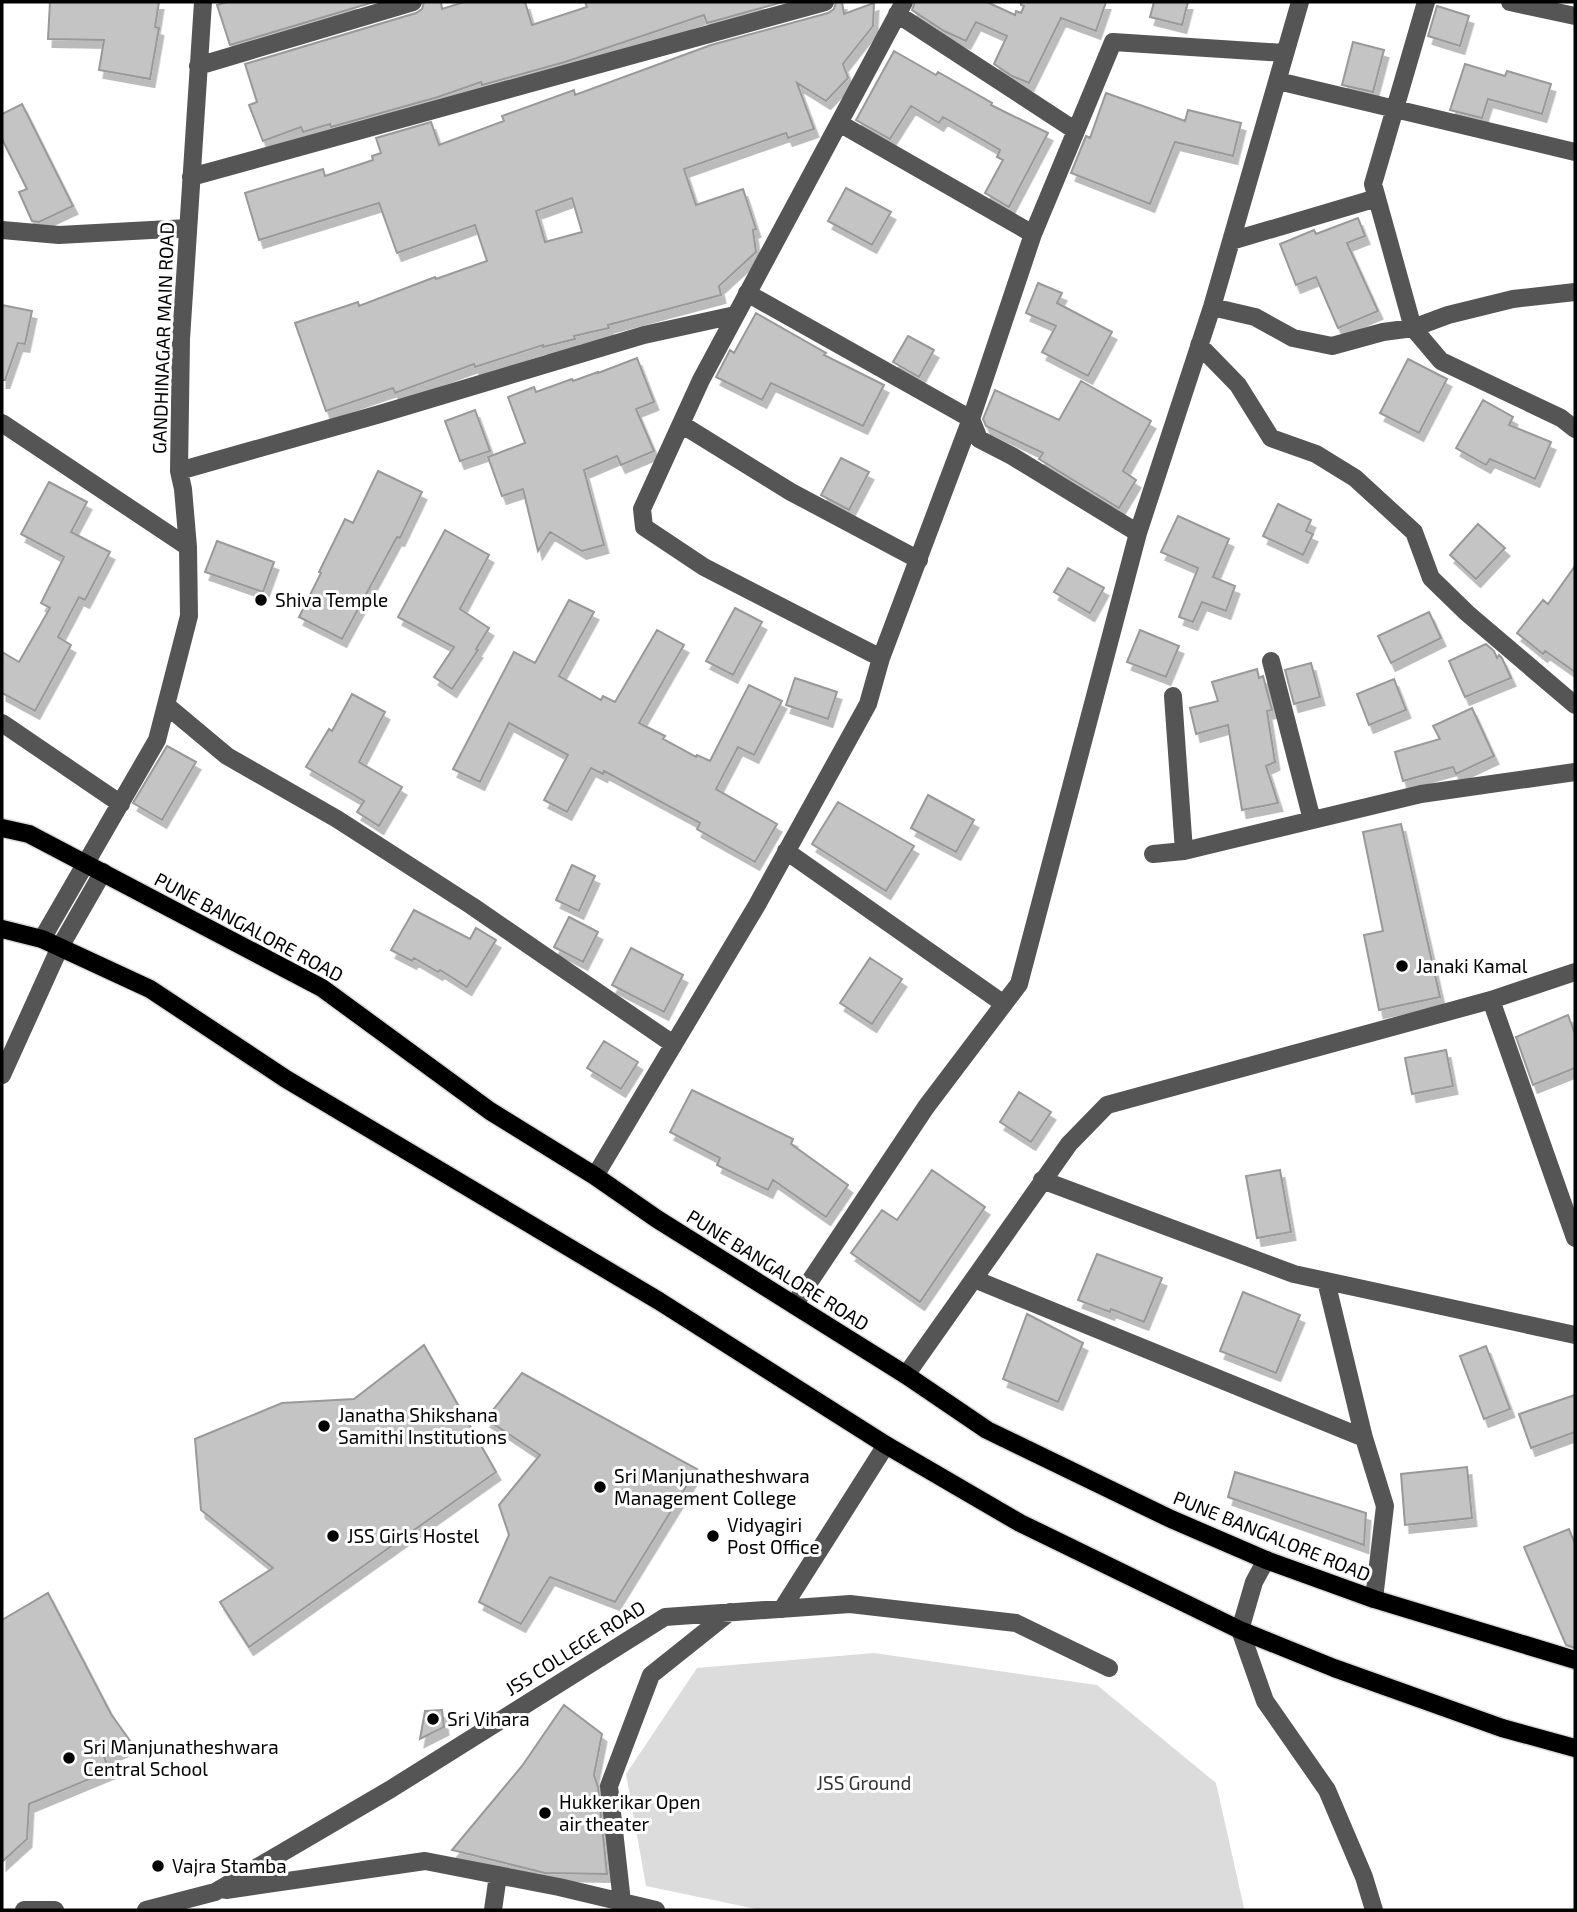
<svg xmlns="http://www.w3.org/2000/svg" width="1577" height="1912" font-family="'Exo 2',sans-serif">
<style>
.green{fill:#dcdcdc}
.building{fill:#c4c4c4;stroke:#999;stroke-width:2;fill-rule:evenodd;filter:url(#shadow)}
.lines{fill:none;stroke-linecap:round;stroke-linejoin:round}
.major-casing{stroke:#dbdbdb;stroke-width:21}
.minor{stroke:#555;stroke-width:18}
.major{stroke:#000;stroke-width:18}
.poi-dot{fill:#000;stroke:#fff;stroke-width:2.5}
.labels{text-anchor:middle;stroke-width:6;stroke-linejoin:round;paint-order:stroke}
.street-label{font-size:19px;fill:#000;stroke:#fff}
.poi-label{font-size:19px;fill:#000;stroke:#fff;text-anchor:start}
.park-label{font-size:19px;fill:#333;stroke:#fff}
</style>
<defs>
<filter id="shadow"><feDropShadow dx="4.5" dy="8" stdDeviation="0" flood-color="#0004"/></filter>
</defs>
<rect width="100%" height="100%" fill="#fff"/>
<path class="green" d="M 874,1653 L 1097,1685 L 1216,1783 L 1244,1908 L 1242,1910 L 761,1910 L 646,1886 L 626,1774 L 697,1668 Z"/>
<path class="building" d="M 50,2 L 159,2 L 155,27 L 159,28 L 150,79 L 99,70 L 104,40 L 48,39 Z
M 227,2 L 374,2 L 230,45 L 217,5 Z
M 424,2 L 441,2 L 442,9 L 464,2 L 525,2 L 532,25 L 587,7 L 585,2 L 783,2 L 707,23 L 704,15 L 565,62 L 482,85 L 481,82 L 438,97 L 331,127 L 330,124 L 303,132 L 301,127 L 263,141 L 249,105 L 257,102 L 245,64 L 416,13 L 422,9 Z
M 836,2 L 842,2 L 844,14 L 874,3 L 873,26 L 843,64 L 848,78 L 826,101 L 797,83 L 814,129 L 788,138 L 786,133 L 684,169 L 696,205 L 743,189 L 756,229 L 753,230 L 756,252 L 719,286 L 721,295 L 608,325 L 609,328 L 574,336 L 575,339 L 543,347 L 543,345 L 475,367 L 474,364 L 395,393 L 393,388 L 326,411 L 295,323 L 358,302 L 359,306 L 435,277 L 436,279 L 487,261 L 475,225 L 397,253 L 379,203 L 259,240 L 245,193 L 323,169 L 325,176 L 373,160 L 372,156 L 381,153 L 376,138 L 431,122 L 439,145 L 504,121 L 502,116 L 574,90 L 575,95 L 711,45 L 828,13 L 834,9 ZM 572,198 L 582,232 L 545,242 L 536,211 Z
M 915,2 L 987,2 L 1015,15 L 1016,11 L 1021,13 L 1024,6 L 1021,5 L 1021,2 L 1106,2 L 1096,31 L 1061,18 L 1029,83 L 1012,76 L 994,64 L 1007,36 L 976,22 L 966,41 L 944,31 L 912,10 Z
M 1154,2 L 1188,2 L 1182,25 L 1150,17 Z
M 1437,6 L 1469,16 L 1460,46 L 1428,36 Z
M 1353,42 L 1384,50 L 1373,92 L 1342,85 Z
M 894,51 L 936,75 L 938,72 L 992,103 L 991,105 L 1048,133 L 1009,207 L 985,193 L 1003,160 L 997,157 L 1000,150 L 943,117 L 939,123 L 911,106 L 890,139 L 856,120 Z
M 1465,64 L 1505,76 L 1507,71 L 1551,84 L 1542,114 L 1488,99 L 1482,118 L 1450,110 Z
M 1106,93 L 1185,121 L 1188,110 L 1241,123 L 1233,156 L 1175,142 L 1150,204 L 1071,173 L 1086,136 L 1090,138 Z
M 22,104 L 73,206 L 39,222 L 32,221 L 19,192 L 27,189 L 2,139 L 2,114 Z
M 846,188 L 891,212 L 872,245 L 828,221 Z
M 1358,218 L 1365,236 L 1347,243 L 1378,311 L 1338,328 L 1316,277 L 1296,285 L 1280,244 L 1314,230 L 1316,234 Z
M 1038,283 L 1062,293 L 1057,303 L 1112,332 L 1088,376 L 1042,352 L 1056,326 L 1026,313 Z
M 2,305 L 32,311 L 25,344 L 18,343 L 5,380 L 2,380 Z
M 756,313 L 826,353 L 824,355 L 884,385 L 863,426 L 771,383 L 762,400 L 716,377 L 730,350 L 734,353 Z
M 908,336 L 934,350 L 919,377 L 893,362 Z
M 637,358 L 654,402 L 636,409 L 654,451 L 621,465 L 617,456 L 584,470 L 604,545 L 582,551 L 550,532 L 538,551 L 523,489 L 502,496 L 488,457 L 525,443 L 508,397 L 534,387 L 536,392 L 572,379 L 573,381 L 598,372 L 598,373 Z
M 1408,359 L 1447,379 L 1419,433 L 1380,413 Z
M 1081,381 L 1151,421 L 1123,471 L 1136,480 L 1119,508 L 1039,459 L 1043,453 L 986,426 L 983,419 L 995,390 L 1059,420 Z
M 1483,400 L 1513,417 L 1509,425 L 1551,442 L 1535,479 L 1490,459 L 1486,465 L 1456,448 Z
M 475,410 L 490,451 L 460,461 L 445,421 Z
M 841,458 L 869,472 L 849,510 L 821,495 Z
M 378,471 L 422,492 L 400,538 L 397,537 L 342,639 L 299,617 L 321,573 L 319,572 L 345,519 L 353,523 Z
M 49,482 L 87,502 L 71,532 L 110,552 L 85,600 L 79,597 L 58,637 L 71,645 L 35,711 L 2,693 L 2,652 L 19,662 L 50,608 L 41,603 L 64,557 L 21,534 Z
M 1278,504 L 1311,520 L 1306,531 L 1313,534 L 1303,555 L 1263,536 Z
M 1178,516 L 1229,539 L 1213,577 L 1235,586 L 1226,611 L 1202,602 L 1193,622 L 1179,617 L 1198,568 L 1161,552 Z
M 1478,524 L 1505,548 L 1476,579 L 1450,555 Z
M 445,530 L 489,555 L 460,609 L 489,628 L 476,649 L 478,650 L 452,689 L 434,677 L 454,647 L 398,617 Z
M 217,541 L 274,562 L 263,592 L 205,572 Z
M 1575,566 L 1575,672 L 1545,651 L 1543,654 L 1517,633 L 1543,600 L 1548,604 Z
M 1068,568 L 1104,588 L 1090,613 L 1054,592 Z
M 569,600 L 594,612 L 559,676 L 601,700 L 603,696 L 615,702 L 657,630 L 684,645 L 639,723 L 665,736 L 663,739 L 696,757 L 697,755 L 710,761 L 749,685 L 782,701 L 754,755 L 738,747 L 716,789 L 777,824 L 755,862 L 697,829 L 700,823 L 604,771 L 603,774 L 591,768 L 567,812 L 544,800 L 568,755 L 509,723 L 480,782 L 453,769 L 514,652 L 535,663 Z
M 735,608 L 762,622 L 733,675 L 706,661 Z
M 1429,612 L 1441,638 L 1391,663 L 1378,636 Z
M 1140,630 L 1179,646 L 1166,677 L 1127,662 Z
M 1486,644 L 1494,651 L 1497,658 L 1499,655 L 1502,658 L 1511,678 L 1465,697 L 1449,661 Z
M 1311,663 L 1320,697 L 1294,704 L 1285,670 Z
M 1257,669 L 1259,678 L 1263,676 L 1272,710 L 1267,711 L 1275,762 L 1266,766 L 1278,803 L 1242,810 L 1228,725 L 1196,734 L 1190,708 L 1218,701 L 1212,682 Z
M 795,678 L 837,692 L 828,719 L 786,705 Z
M 1394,679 L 1406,710 L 1369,725 L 1357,694 Z
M 352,694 L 385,712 L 359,762 L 402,787 L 379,826 L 357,812 L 364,801 L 306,767 L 329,729 L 332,731 Z
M 1472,708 L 1494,756 L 1456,774 L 1453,767 L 1403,781 L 1395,752 L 1440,739 L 1433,726 Z
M 167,746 L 196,762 L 162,820 L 133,803 Z
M 928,795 L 974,820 L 956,852 L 911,828 Z
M 838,802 L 914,846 L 886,891 L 812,844 Z
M 1401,824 L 1440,997 L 1379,1010 L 1364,935 L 1383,931 L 1363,832 Z
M 572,865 L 595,876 L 579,911 L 556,900 Z
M 414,910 L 470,939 L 476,928 L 496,940 L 467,987 L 440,970 L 438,972 L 414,958 L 412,961 L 391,950 Z
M 569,917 L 598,932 L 583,962 L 554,947 Z
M 631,948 L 683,975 L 664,1012 L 612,985 Z
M 870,958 L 902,979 L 872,1024 L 840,1003 Z
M 1568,1015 L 1575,1034 L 1575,1068 L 1533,1085 L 1516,1037 Z
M 604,1041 L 638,1062 L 621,1089 L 587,1068 Z
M 1446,1050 L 1453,1086 L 1412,1094 L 1405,1058 Z
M 692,1090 L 793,1139 L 791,1144 L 848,1185 L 826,1217 L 773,1180 L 768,1190 L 717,1165 L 720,1158 L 670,1132 Z
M 1019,1092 L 1051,1112 L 1031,1142 L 1000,1122 Z
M 932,1170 L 985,1207 L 920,1302 L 851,1253 L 882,1210 L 897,1220 Z
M 1280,1170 L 1291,1232 L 1257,1238 L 1246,1176 Z
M 1097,1254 L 1162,1278 L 1144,1322 L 1111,1309 L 1110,1312 L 1078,1300 Z
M 1243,1292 L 1300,1315 L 1276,1373 L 1220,1351 Z
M 1027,1314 L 1083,1343 L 1058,1402 L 1003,1379 Z
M 424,1345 L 496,1472 L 249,1647 L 220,1602 L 273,1568 L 201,1510 L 195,1439 L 282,1403 L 354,1399 Z
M 1486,1346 L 1510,1409 L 1484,1419 L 1460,1356 Z
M 522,1373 L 697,1469 L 615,1602 L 550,1577 L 521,1624 L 479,1602 L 509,1535 L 499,1505 L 540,1455 L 486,1419 Z
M 1575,1395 L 1575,1432 L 1531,1448 L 1519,1414 Z
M 1467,1467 L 1472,1518 L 1405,1525 L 1401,1474 Z
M 1235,1472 L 1366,1513 L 1364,1545 L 1228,1497 Z
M 1569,1529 L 1575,1544 L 1575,1648 L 1566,1645 L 1524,1547 Z
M 48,1593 L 111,1714 L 133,1745 L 104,1756 L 109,1771 L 29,1804 L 27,1839 L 2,1862 L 2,1620 Z
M 564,1705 L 602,1734 L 594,1775 L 598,1787 L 607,1874 L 545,1873 L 452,1850 L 522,1766 Z
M 442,1710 L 444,1727 L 420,1739 L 425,1711 Z"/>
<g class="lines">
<g class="major-casing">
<path id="major" d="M 2,828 L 29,834 L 322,988 L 490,1111 L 595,1176 L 657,1219 L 906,1375 L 987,1430 L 1171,1519 L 1266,1560 L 1374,1599 L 1575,1660
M 2,929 L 42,939 L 150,989 L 286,1079 L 659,1301 L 886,1445 L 1020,1523 L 1240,1630 L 1334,1668 L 1502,1728 L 1575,1748"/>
</g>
<path class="minor" d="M 1426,2 L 1373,184 L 1413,328 L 1441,361 L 1561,418 L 1575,429
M 1510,2 L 1575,16
M 897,14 L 1076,131
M 198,66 L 413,2
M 1278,81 L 1575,152
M 839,123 L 1033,234
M 191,177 L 825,2
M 2,230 L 59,235 L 188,228
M 1231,241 L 1377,198
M 747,293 L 971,419 L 979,439 L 1012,456 L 1138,533
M 1212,307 L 1255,317 L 1293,338 L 1332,346 L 1383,332 L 1413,328 L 1448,315 L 1513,299 L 1575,292
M 1199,345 L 1238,385 L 1271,438 L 1316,454 L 1355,478 L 1414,532 L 1431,578 L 1467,613 L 1575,705
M 2,423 L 188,547
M 681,424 L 791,492 L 919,560
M 179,471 L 380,414 L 644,335 L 735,315
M 881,658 L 704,567 L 644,527 L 642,509 L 701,380 L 904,2
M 1271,661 L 1312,820
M 1173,696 L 1184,851
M 166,705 L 227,756 L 337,819 L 472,906 L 673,1044
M 2,723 L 121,804
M 786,851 L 1004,1004
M 1153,854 L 1184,851 L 1421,794 L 1575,772
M 42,939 L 157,740 L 189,616 L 188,547 L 183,489 L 179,471 L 181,339 L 203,2
M 1491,1000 L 1575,1238
M 2,1075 L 60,947 L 103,872
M 595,1176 L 757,905 L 868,704 L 881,658 L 971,419 L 1033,234 L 1113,42 L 1285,53
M 1042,1180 L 1294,1274 L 1575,1335
M 974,1279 L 1364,1438
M 1326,1281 L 1364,1438 L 1385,1506 L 1374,1599
M 794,1305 L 926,1107 L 1019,984 L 1138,533 L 1212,307 L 1300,2
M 906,1375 L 1069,1144 L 1107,1105 L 1491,1000 L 1575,972
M 1266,1560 L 1254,1582 L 1240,1630 L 1265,1701 L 1327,1790 L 1364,1877 L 1374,1910
M 782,1609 L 886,1445
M 226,1890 L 425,1861 L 559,1887 L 656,1910
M 622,1902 L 609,1786 L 651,1675 L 730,1612
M 24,1910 L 55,1910
M 146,1910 L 215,1892 L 391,1789 L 665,1617 L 850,1604 L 1016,1623 L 1109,1668
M 493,1910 L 498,1875"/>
<use href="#major" class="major"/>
</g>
<g class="poi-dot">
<circle cx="261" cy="600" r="7"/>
<circle cx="1402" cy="966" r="7"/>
<circle cx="324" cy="1426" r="7"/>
<circle cx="600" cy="1487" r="7"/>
<circle cx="333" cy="1536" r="7"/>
<circle cx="713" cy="1536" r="7"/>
<circle cx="433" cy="1719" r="7"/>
<circle cx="69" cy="1758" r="7"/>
<circle cx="545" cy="1813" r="7"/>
<circle cx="158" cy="1866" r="7"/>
</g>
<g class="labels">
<g class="street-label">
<text transform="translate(163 338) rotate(-88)" y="7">GANDHINAGAR MAIN ROAD</text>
<text transform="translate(249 927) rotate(28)" y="7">PUNE BANGALORE ROAD</text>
<text transform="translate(778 1270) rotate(32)" y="7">PUNE BANGALORE ROAD</text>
<text transform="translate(1272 1536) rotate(22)" y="7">PUNE BANGALORE ROAD</text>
<text transform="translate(575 1648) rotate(-32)" y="7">JSS COLLEGE ROAD</text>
</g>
<g class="poi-label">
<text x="275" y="607">Shiva Temple</text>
<text x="1416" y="973">Janaki Kamal</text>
<text x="338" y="1422">Janatha Shikshana<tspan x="338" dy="22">Samithi Institutions</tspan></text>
<text x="614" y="1483">Sri Manjunatheshwara<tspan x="614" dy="22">Management College</tspan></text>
<text x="727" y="1532">Vidyagiri<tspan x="727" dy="22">Post Office</tspan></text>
<text x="347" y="1543">JSS Girls Hostel</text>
<text x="447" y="1726">Sri Vihara</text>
<text x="83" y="1754">Sri Manjunatheshwara<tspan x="83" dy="22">Central School</tspan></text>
<text x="559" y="1809">Hukkerikar Open<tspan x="559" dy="22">air theater</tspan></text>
<text x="172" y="1873">Vajra Stamba</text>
</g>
<g class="park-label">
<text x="864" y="1790">JSS Ground</text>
</g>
</g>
<rect width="1577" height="1912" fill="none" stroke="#000000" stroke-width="7"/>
</svg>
